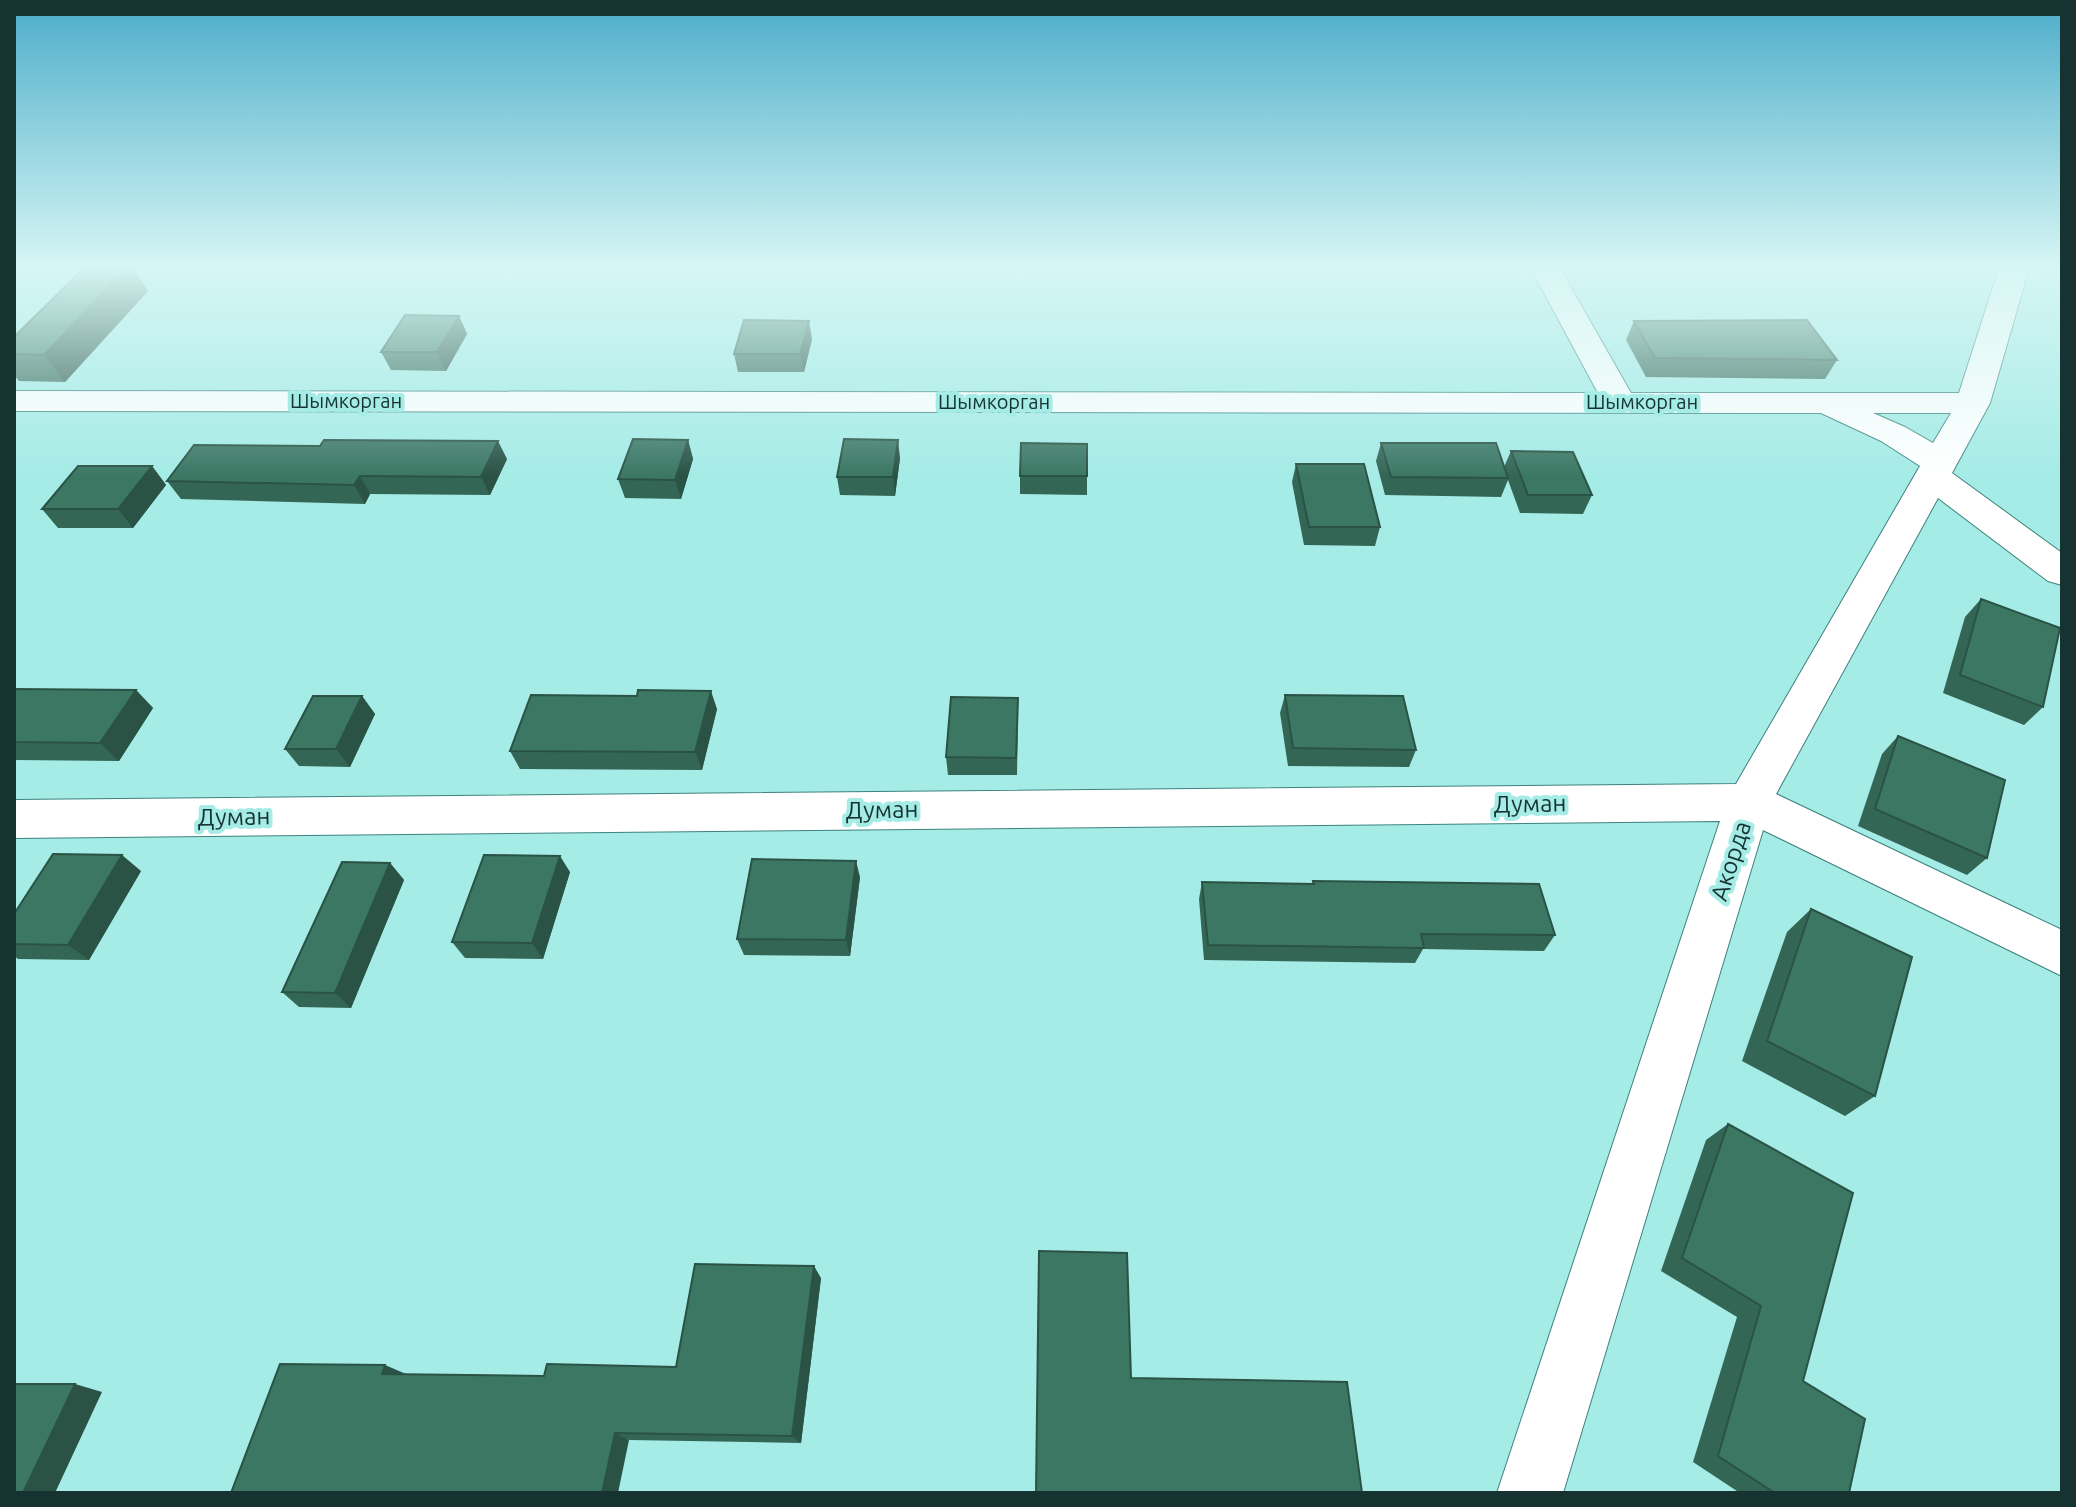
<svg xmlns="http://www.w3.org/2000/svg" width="2076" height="1507" font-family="Ubuntu,sans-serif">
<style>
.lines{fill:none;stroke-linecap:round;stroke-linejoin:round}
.minor-casing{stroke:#3e827e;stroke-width:2}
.minor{fill:#fff;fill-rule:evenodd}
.wall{fill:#346656}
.shaded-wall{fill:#2a5346}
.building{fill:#3c7764;stroke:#2a5346;stroke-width:2}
.labels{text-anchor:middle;stroke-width:8;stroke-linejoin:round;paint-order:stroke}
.far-street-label{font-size:20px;fill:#163331;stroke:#a5ebe6}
.street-label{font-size:24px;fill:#163331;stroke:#a5ebe6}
</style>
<rect width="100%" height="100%" fill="#a5ebe6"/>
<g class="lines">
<g class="minor-casing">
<path id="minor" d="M 1529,265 L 1558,265 L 1631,393 L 1959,393 L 2000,265 L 2030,265 L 1990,403 L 1952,473 L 2062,553 L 2062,585 L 2048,581 L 1938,498 L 1776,794 L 2062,930 L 2062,976 L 1763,830 L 1563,1493 L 1497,1493 L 1720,821 L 14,838 L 14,800 L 1736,784 L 1920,466 L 1881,441 L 1821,413 L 14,411 L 14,391 L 1598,393 ZM 1873,413 L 1951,413 L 1933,443 L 1905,427 Z"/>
</g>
<use href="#minor" class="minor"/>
</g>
<path class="wall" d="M 148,291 L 65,382 L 19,381 L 14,375 L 14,337 Z
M 459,316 L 467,334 L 446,371 L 391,370 L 381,352 Z
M 1634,321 L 1837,360 L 1825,379 L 1646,377 L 1626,340 Z
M 812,339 L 804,372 L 738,372 L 734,354 Z
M 688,440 L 693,459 L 681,499 L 625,498 L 618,479 Z
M 1381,443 L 1504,467 L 1511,451 L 1592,495 L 1583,514 L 1520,513 L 1508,480 L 1501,497 L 1385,495 L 1376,461 Z
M 900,458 L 895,496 L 840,495 L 837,477 Z
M 507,459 L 490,495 L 370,494 L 365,504 L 181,499 L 167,481 Z
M 1296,464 L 1380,527 L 1375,546 L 1304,545 L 1292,482 Z
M 152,466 L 166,485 L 133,528 L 58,528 L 42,509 Z
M 1020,476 L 1087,476 L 1087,495 L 1020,494 Z
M 1981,599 L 2043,707 L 2024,725 L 1943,693 L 1965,617 Z
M 14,689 L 136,690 L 153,708 L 119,761 L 14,760 Z
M 1285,695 L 1416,750 L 1409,767 L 1288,766 L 1280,713 Z
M 362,696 L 375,714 L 350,767 L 299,766 L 285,749 Z
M 717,709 L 702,770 L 520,769 L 510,751 Z
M 1018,716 L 1017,775 L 948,775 L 946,757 Z
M 1898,736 L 1987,858 L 1967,875 L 1858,826 L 1882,754 Z
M 390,863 L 404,880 L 351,1008 L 299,1007 L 282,992 Z
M 141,871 L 89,960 L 18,959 L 14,956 L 14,914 Z
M 570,872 L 543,959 L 465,958 L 452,942 Z
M 860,877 L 850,956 L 744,955 L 737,939 Z
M 1313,881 L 1555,935 L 1544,951 L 1423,949 L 1415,963 L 1204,960 L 1199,899 L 1202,882 L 1312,884 Z
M 1811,909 L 1875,1096 L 1845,1116 L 1742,1061 L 1787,932 Z
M 1728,1124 L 1803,1381 L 1849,1493 L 1740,1493 L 1693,1462 L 1737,1317 L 1661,1271 L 1706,1140 Z
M 821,1278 L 801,1443 L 629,1440 L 406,1374 L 544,1376 L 676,1367 Z"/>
<path class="shaded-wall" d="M 129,265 L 131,265 L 148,291 L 65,382 L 44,355 Z
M 459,316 L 467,334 L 446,371 L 437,352 Z
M 809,321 L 812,339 L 804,372 L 800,354 Z
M 688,440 L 693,459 L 681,499 L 675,480 Z
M 898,440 L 900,458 L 895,496 L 893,477 Z
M 498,441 L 507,459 L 490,495 L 481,477 Z
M 152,466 L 166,485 L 133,528 L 118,509 Z
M 360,476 L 370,494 L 365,504 L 354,485 Z
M 136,690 L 153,708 L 119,761 L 100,743 Z
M 711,691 L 717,709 L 702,770 L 695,752 Z
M 362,696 L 375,714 L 350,767 L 336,749 Z
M 122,855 L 141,871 L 89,960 L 68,945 Z
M 560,856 L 570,872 L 543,959 L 532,943 Z
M 856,861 L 860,877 L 850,956 L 846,940 Z
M 390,863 L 404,880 L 351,1008 L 335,993 Z
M 814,1266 L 821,1278 L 801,1443 L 792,1436 Z
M 385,1365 L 406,1374 L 382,1374 Z
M 75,1384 L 102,1392 L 55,1493 L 23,1493 Z
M 615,1433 L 629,1440 L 618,1493 L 602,1493 Z"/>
<path class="building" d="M 87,265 L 129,265 L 44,355 L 14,354 L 14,337 Z
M 405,315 L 459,316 L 437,352 L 381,352 Z
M 744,320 L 809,321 L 800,354 L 734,354 Z
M 1807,320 L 1837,360 L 1655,358 L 1634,321 Z
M 633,439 L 688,440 L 675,480 L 618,479 Z
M 844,439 L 898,440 L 893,477 L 837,477 Z
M 324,440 L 498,441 L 481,477 L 360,476 L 354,485 L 167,481 L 194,445 L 320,446 Z
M 1021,443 L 1087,444 L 1087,476 L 1020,476 Z
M 1381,443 L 1496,443 L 1508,478 L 1391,477 Z
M 1511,451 L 1573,452 L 1592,495 L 1528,495 Z
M 1296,464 L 1364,464 L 1380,527 L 1309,527 Z
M 78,466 L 152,466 L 118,509 L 42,509 Z
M 1981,599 L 2060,628 L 2043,707 L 1960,675 Z
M 14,689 L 136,690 L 100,743 L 14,742 Z
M 638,690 L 711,691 L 695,752 L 510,751 L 531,695 L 637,696 Z
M 1285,695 L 1403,696 L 1416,750 L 1293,748 Z
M 313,696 L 362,696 L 336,749 L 285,749 Z
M 951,697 L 1018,698 L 1016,758 L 946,757 Z
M 1898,736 L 2005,780 L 1987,858 L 1875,809 Z
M 53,854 L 122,855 L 68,945 L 14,944 L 14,914 Z
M 484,855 L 560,856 L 532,943 L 452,942 Z
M 752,859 L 856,861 L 846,940 L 737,939 Z
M 342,862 L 390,863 L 335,993 L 282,992 Z
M 1313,881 L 1539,884 L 1555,935 L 1421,934 L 1424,948 L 1208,945 L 1202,882 L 1314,884 Z
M 1811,909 L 1912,957 L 1875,1096 L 1767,1041 Z
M 1728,1124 L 1853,1193 L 1803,1381 L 1865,1419 L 1849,1493 L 1775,1493 L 1718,1456 L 1761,1306 L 1682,1258 Z
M 1039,1251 L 1127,1253 L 1131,1378 L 1347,1382 L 1362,1493 L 1036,1493 Z
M 695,1264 L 814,1266 L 792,1436 L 615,1433 L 602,1493 L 231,1493 L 280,1364 L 385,1365 L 382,1374 L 544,1376 L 547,1364 L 676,1367 Z
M 14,1384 L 75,1384 L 23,1493 L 14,1493 Z"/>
<linearGradient id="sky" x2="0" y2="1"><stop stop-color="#4cadca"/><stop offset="0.56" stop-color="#d6f6f4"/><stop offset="1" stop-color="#d6f6f4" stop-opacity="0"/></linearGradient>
<rect width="2076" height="476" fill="url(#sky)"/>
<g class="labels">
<g class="far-street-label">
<text x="346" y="408">Шымкорган</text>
<text x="994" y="409">Шымкорган</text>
<text x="1642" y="409">Шымкорган</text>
</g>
<g class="street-label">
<text transform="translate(1530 804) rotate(-1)" y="8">Думан</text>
<text transform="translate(882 810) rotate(-1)" y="8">Думан</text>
<text transform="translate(234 817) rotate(-1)" y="8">Думан</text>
<text transform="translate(1731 861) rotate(-72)" y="8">Акорда</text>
</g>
</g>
<rect width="2076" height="1507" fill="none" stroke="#163331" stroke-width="32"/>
</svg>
